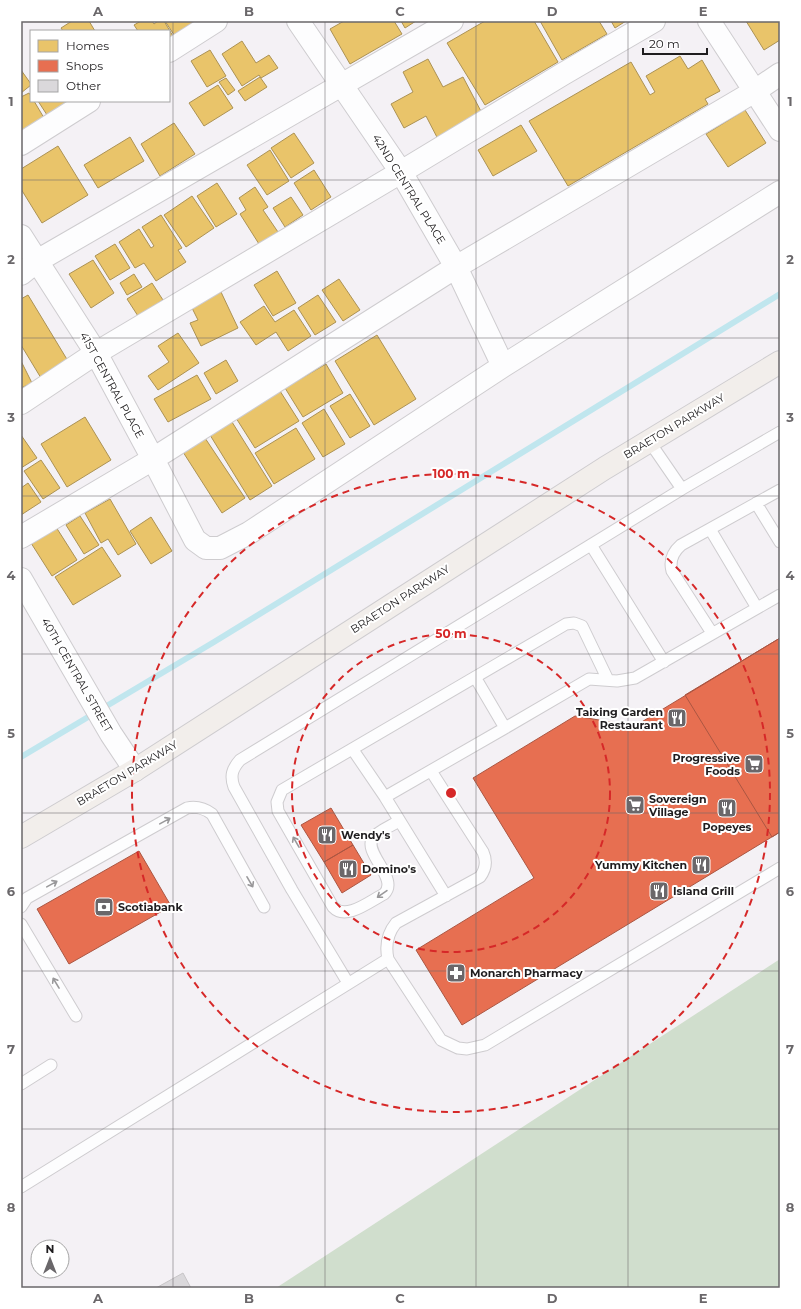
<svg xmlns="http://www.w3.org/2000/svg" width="801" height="1309" font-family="Montserrat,sans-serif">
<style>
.green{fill:#d0decd}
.homes{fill:#e9c46a;stroke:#ac9254}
.shops{fill:#e76f51;stroke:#ab5642}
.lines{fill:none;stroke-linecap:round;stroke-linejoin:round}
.stream{stroke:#c0e6ee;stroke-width:6}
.building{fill:#dad8db;stroke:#c7c5c7}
.lane-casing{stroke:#cecccf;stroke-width:13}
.street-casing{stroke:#cecccf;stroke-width:24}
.secondary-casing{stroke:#cecccf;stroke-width:24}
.lane{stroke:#fdfdfe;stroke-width:11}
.street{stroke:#fdfdfe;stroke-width:22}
.secondary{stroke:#f2eeeb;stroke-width:22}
.oneway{stroke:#99989a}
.grid{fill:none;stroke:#6a676a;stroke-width:1;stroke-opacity:0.55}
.ring{fill:none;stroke:#d62828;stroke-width:2;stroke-dasharray:7 5}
.labels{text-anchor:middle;stroke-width:4;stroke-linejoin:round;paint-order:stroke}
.street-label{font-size:11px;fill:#1f1d1f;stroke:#fff}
.poi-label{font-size:11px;font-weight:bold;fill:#1f1d1f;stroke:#fff;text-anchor:start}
.centre{fill:#d62828;stroke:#fff;stroke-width:2}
.ring-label{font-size:12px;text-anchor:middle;font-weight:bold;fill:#d62828;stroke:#fff;stroke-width:4;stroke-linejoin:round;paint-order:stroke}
.neatline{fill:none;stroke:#6a676a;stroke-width:1.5}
.grid-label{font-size:13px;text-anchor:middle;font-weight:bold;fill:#6a676a}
</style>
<rect width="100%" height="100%" fill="#f4f1f5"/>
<path class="green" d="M 780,959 L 780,1288 L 276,1288 Z"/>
<path class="homes" d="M 72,21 L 89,21 L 95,31 L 63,31 L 61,28 Z
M 141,21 L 152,21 L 154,24 L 158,21 L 164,21 L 177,43 L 169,47 L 169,31 L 138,31 L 134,25 Z
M 165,21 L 194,21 L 198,28 L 178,41 Z
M 344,21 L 394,21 L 402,34 L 350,64 L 330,29 Z
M 401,21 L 416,21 L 405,28 Z
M 485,21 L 534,21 L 558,62 L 485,105 L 447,43 Z
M 540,21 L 599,21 L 607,34 L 562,60 Z
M 611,21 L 626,21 L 615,28 Z
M 746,21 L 780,21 L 780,40 L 764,50 Z
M 242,41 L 256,63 L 269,55 L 278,68 L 261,78 L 259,75 L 242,86 L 222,54 Z
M 210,50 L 226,76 L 207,87 L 191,61 Z
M 680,56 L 688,69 L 702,60 L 720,91 L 705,99 L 708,104 L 568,186 L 529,121 L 631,62 L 650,95 L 655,92 L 646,76 Z
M 428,59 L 443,87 L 463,77 L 484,117 L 440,143 L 426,116 L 404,128 L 391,104 L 413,92 L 403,72 Z
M 21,70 L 31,84 L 31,85 L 21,93 Z
M 260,77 L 267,87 L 245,101 L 238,91 Z
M 226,78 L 235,90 L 228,95 L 219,82 Z
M 218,85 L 233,108 L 204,126 L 189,103 Z
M 29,93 L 31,96 L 31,101 L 34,101 L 47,123 L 25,136 L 21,130 L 21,97 Z
M 38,101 L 69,101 L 49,118 Z
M 745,110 L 766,143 L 728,167 L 706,134 Z
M 174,123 L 195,154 L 160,176 L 141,144 Z
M 521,125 L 537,151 L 493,176 L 478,150 Z
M 294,133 L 314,163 L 291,178 L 271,148 Z
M 130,137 L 144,161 L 98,188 L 84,165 Z
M 58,146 L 88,195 L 42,223 L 21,189 L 21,169 Z
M 270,150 L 289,181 L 267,195 L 247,165 Z
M 314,170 L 331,197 L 311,210 L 294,183 Z
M 217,183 L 237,214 L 216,227 L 197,196 Z
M 255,187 L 268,207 L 263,210 L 278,232 L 259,244 L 240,214 L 246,210 L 239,198 Z
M 192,196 L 214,228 L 186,247 L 164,215 Z
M 291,197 L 303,215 L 285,227 L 273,208 Z
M 161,215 L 182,248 L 178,250 L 186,262 L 156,281 L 144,263 L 135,268 L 119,242 L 139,229 L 151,248 L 154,246 L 142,227 Z
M 115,244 L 130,268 L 110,280 L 95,256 Z
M 93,260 L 114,293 L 91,308 L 69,274 Z
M 277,271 L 296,303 L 273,316 L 254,285 Z
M 134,274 L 142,287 L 127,295 L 120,283 Z
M 339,279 L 360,310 L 343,321 L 322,290 Z
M 152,283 L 163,300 L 138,316 L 127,299 Z
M 221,292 L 238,328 L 201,346 L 190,323 L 198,320 L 191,306 Z
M 28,295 L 68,361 L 41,378 L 21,345 L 21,299 Z
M 318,295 L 336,322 L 315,335 L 298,308 Z
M 264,306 L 275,322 L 294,310 L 311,336 L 288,351 L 276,332 L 256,345 L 240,322 Z
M 178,333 L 199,363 L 158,390 L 148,376 L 169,362 L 158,346 Z
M 377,335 L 416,399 L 374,425 L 335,361 Z
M 226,360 L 238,381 L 216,394 L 204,373 Z
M 21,361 L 32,383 L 21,388 Z
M 326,364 L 343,393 L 303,417 L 285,388 Z
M 197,375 L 211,399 L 168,422 L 154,399 Z
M 280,391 L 299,421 L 255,448 L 236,418 Z
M 350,394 L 370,426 L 350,438 L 330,406 Z
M 324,409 L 345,444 L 323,457 L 302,423 Z
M 85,417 L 111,460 L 67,487 L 41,444 Z
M 232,422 L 272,486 L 250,500 L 210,435 Z
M 296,428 L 315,459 L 274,484 L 255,453 Z
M 21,435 L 37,458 L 21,468 Z
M 205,438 L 245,498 L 222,513 L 183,452 Z
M 41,460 L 60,488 L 43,499 L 24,471 Z
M 28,483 L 41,502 L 21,515 L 21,488 Z
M 110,499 L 136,544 L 118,555 L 108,539 L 101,543 L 85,513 Z
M 80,516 L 99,545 L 84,554 L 66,525 Z
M 151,517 L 172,551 L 151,564 L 130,531 Z
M 56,527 L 77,560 L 52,576 L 31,543 Z
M 102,547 L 121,576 L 73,605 L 55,577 Z"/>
<path class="shops" d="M 780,638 L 780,832 L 772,837 L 685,695 Z
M 780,638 L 780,832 L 462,1025 L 416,950 L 534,878 L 473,778 L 575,716 L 635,726 Z
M 331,808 L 353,845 L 324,862 L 301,825 Z
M 353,845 L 371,875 L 342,893 L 324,862 Z
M 139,851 L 171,906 L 69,964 L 37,909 Z"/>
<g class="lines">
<path class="stream" d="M 21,757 L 214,642 L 780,294"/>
</g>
<path class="building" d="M 183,1273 L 191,1288 L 156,1288 Z"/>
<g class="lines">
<g class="lane-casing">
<path id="lane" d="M 682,489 L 780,432
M 756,503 L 780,542
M 710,529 L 757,608
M 591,545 L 664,662
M 712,633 L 672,571 C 669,560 673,552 681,545 L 780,490
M 475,677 L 505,728
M 353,750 L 385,797 L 446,896
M 431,771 L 483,852 C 487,861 486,869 480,877 L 396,923 C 387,934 385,945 388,959 L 441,1040 L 458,1048 L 467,1049 L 485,1045 L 780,868
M 385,797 L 505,728 L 589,679 L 617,681 L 635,678 L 780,595
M 399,821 C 391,826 378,831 373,838 C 362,852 400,879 384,894 C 370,901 346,921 333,907 L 278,811 L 277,802 L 282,790 L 566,624 L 574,623 L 582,626 L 608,680
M 21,907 L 27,898 L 187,808 C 197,806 204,808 212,814 L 264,907
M 21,924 L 76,1016
M 348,983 L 292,890 L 234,787 C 230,776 232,769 240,760 L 682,489 L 649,441
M 21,1084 L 51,1065
M 21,1187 L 388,959"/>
</g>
<g class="street-casing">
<path id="street" d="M 298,21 L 401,172 L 456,267 L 503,366
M 709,21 L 780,130
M 169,51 L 216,21
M 21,144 L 89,101
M 21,236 L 96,353 L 153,459 L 195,540 L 206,548 L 220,548 L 249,533 L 503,366 L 780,192
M 21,274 L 37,261 L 452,21
M 21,403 L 96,353 L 401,172 L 563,74 L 654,21
M 21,537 L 153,459 L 456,267 L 755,91 L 780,74
M 21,579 L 111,734 L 135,770"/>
</g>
<g class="secondary-casing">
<path id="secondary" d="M 21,837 L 135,770 L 605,468 L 780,362"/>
</g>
<use href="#lane" class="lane"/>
<use href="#street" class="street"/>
<use href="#secondary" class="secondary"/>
</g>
<defs><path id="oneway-shaft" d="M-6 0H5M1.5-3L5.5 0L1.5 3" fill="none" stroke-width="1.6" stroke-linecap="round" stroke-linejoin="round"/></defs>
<g class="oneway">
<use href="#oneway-shaft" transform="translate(165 821) rotate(-29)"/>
<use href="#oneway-shaft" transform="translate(296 842) rotate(-120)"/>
<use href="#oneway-shaft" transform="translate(250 882) rotate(60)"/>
<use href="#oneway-shaft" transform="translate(52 884) rotate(-29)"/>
<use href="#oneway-shaft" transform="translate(382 894) rotate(145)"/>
<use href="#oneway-shaft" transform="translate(56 983) rotate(-121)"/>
</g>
<path class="grid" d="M 173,21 L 173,1288M 325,21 L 325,1288M 476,21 L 476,1288M 628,21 L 628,1288M 21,180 L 780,180M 21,338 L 780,338M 21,496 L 780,496M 21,654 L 780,654M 21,813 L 780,813M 21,971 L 780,971M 21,1129 L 780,1129"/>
<g class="ring">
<circle cx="451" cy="793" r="159"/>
<circle cx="451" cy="793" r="319"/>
</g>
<defs>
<g id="restaurant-square" transform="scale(1)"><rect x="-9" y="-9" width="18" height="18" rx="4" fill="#6a676a" stroke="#fff"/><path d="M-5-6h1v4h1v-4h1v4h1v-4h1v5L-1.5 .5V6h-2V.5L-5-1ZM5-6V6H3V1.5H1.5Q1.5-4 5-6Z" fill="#fff"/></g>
<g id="supermarket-square" transform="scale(1)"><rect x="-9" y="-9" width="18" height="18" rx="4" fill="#6a676a" stroke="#fff"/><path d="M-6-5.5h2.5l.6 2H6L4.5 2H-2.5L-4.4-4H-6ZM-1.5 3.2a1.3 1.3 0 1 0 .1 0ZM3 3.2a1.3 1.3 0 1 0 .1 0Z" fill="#fff"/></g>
<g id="bank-square" transform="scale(1)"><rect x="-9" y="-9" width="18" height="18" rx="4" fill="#6a676a" stroke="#fff"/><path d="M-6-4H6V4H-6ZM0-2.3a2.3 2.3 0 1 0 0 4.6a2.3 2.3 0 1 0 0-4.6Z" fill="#fff"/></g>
<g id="pharmacy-square" transform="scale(1)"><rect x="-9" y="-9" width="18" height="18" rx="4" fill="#6a676a" stroke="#fff"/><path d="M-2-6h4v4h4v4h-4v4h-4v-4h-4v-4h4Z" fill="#fff"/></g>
</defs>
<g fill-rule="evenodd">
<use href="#restaurant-square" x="677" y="718"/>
<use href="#supermarket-square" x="754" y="764"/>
<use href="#supermarket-square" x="635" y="805"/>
<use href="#restaurant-square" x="727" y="808"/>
<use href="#restaurant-square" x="327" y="835"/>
<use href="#restaurant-square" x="701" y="865"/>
<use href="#restaurant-square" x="348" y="869"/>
<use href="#restaurant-square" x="659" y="891"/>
<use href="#bank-square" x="104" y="907"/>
<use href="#pharmacy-square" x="456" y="973"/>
</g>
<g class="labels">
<g class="street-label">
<text transform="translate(409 189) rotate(58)" y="4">42ND CENTRAL PLACE</text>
<text transform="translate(112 385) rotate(61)" y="4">41ST CENTRAL PLACE</text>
<text transform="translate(674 426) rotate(-31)" y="4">BRAETON PARKWAY</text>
<text transform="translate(400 599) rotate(-33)" y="4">BRAETON PARKWAY</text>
<text transform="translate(77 675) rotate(60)" y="4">40TH CENTRAL STREET</text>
<text transform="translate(127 773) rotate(-31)" y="4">BRAETON PARKWAY</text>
</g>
<g class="poi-label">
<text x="663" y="716" text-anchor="end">Taixing Garden<tspan x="663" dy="13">Restaurant</tspan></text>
<text x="740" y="762" text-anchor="end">Progressive<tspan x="740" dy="13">Foods</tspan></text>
<text x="649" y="803">Sovereign<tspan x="649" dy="13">Village</tspan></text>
<text x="727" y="831" text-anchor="middle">Popeyes</text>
<text x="341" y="839">Wendy's</text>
<text x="687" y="869" text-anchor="end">Yummy Kitchen</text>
<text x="362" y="873">Domino's</text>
<text x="673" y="895">Island Grill</text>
<text x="118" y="911">Scotiabank</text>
<text x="470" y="977">Monarch Pharmacy</text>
</g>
</g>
<circle cx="451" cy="793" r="6" class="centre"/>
<g class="ring-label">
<text x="451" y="478">100 m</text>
<text x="451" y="638">50 m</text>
</g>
<rect width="801" height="1309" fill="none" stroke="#ffffff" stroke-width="44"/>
<rect x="30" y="30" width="140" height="72" fill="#ffffff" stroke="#a5a5a5"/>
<rect x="38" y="40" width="20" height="12" fill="#e9c46a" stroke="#a5a5a5"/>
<text x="66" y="50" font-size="12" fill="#1f1d1f">Homes</text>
<rect x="38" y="60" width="20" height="12" fill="#e76f51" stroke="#a5a5a5"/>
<text x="66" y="70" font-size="12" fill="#1f1d1f">Shops</text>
<rect x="38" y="80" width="20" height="12" fill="#dad8db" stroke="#a5a5a5"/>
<text x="66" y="90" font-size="12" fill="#1f1d1f">Other</text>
<g transform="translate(50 1259)"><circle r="19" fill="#ffffff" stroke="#a5a5a5"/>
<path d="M0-3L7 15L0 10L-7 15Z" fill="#6a676a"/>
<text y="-6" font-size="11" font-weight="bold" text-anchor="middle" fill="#1f1d1f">N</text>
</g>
<path d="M643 48v6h64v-6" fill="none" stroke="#1f1d1f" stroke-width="2"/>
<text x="649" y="48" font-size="12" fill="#1f1d1f" stroke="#ffffff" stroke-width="3" paint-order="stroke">20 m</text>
<rect x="22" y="22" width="757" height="1265" class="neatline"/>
<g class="grid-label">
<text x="98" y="16">A</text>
<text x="249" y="16">B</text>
<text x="400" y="16">C</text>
<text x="552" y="16">D</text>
<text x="703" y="16">E</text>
<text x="11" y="106">1</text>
<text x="790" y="106">1</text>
<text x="11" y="264">2</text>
<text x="790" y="264">2</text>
<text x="11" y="422">3</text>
<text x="790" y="422">3</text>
<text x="11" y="580">4</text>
<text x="790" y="580">4</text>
<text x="11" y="738">5</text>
<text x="790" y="738">5</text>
<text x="11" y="896">6</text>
<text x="790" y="896">6</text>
<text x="11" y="1054">7</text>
<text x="790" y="1054">7</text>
<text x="11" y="1212">8</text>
<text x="790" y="1212">8</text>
<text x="98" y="1303">A</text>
<text x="249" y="1303">B</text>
<text x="400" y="1303">C</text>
<text x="552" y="1303">D</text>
<text x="703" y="1303">E</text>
</g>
</svg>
